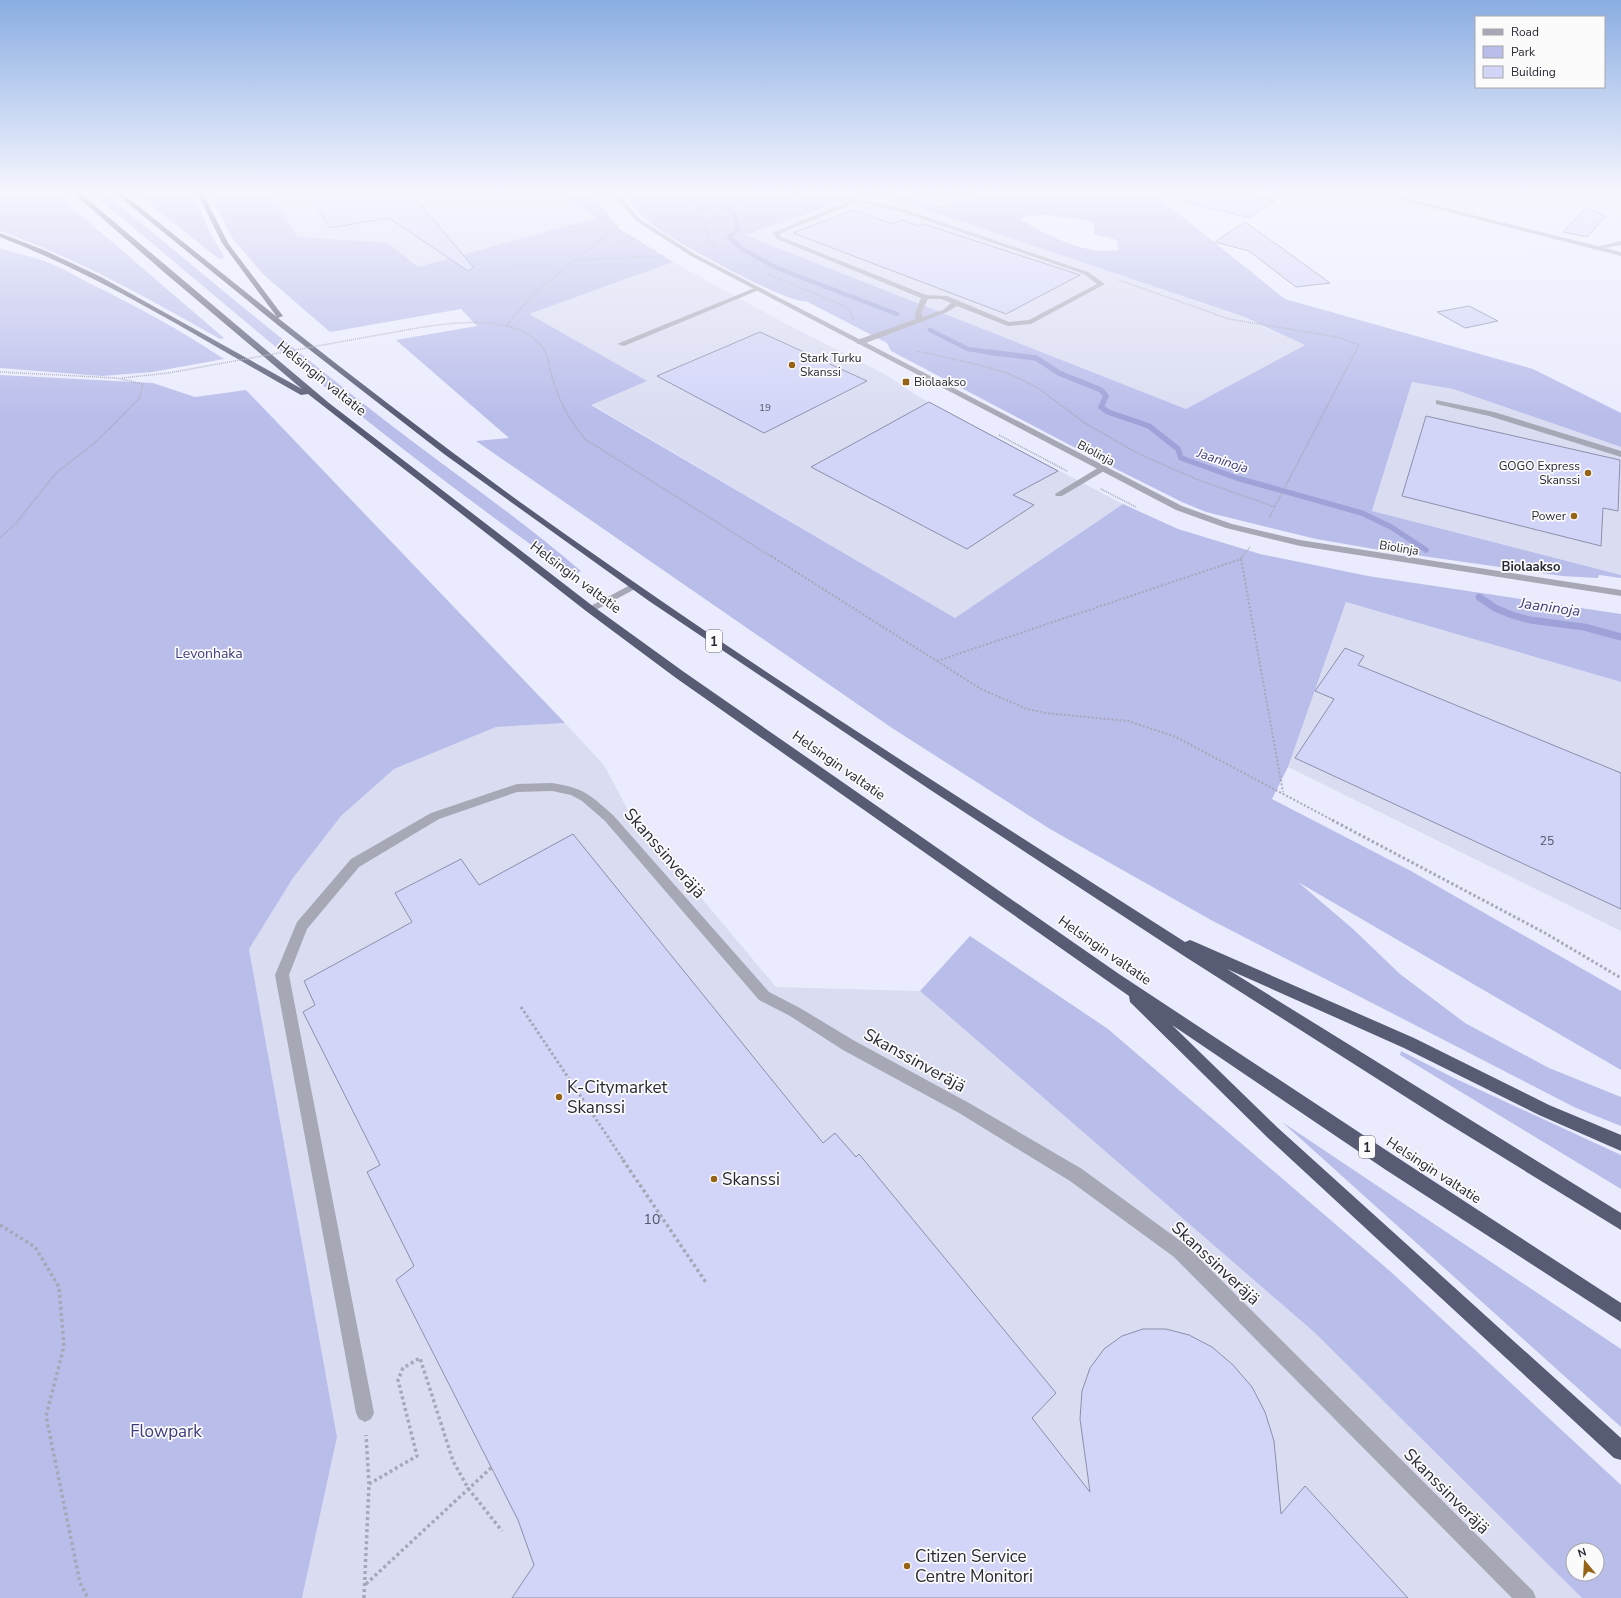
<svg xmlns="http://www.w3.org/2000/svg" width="1621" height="1598" font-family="'Nunito Sans',sans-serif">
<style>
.built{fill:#daddf2}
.green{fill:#b9bdea;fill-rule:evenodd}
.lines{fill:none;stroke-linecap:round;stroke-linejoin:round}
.stream-far2{stroke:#9ea2d8;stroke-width:4.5}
.stream-far1{stroke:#9ea2d8;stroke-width:5.5}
.stream{stroke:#9ea2d8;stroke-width:7}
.building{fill:#d2d5f8;stroke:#8c8faa}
.path-far3{stroke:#a6a8b7;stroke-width:1.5;stroke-dasharray:1 1;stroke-linecap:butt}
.path-far2{stroke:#a6a8b7;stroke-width:2;stroke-dasharray:2 2;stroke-linecap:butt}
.path-far1{stroke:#a6a8b7;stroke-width:3;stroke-dasharray:2.5 2.5;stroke-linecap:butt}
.path{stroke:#a6a8b7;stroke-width:3.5;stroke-dasharray:3 3;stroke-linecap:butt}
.service{fill:#a7a8b5;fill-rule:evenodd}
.minor{fill:#a7a8b5;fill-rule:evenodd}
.tertiary{fill:#a7a8b5;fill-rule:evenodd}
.motorway{fill:#585b74;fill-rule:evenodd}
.path-bridge{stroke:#a6a8b7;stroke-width:1.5;stroke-dasharray:1 1;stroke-linecap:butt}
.poi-dot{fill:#966216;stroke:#fbfbfb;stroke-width:1.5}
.labels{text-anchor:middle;stroke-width:3.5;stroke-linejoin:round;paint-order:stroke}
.far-number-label{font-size:10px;fill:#525465}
.far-poi-label{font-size:12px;fill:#282934;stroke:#fbfbfb;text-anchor:start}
.far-street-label{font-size:12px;fill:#282934;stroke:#fbfbfb}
.number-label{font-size:12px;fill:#525465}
.far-water-label{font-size:13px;font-style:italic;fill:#3d3c7e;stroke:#fbfbfb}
.far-neighbourhood-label{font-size:13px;font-weight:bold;fill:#282934;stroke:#fbfbfb}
.shield{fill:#fbfbfb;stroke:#676870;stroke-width:1}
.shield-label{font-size:13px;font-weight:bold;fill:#282934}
.street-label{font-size:14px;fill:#282934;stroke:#fbfbfb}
.park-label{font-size:14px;fill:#3d3c7e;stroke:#fbfbfb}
.near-number-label{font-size:14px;fill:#525465}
.water-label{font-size:15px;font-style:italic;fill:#3d3c7e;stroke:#fbfbfb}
.near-street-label{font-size:17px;fill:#282934;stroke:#fbfbfb}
.near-poi-label{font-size:17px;fill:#282934;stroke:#fbfbfb;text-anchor:start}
.near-park-label{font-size:17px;fill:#3d3c7e;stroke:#fbfbfb}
</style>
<rect width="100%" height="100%" fill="#eaecfe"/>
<path class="built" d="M 272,193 L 550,193 L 598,218 L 418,267 L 388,243 L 297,237 Z
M 867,193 L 878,193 L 1103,269 L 1244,318 L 1305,345 L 1186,409 L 745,235 Z
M 673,262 L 777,319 L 888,376 L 919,397 L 1123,504 L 955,618 L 591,404 L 646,381 L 528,314 Z
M 1412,382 L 1453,389 L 1621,447 L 1621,575 L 1372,512 Z
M 1346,602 L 1621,682 L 1621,931 L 1288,767 Z
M 565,723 L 604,765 L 628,810 L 776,987 L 920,991 L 1314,1332 L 1582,1598 L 302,1598 L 337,1437 L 249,949 L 293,878 L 341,815 L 394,769 L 496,727 Z"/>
<path class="green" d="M 0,193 L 55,193 L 224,338 L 220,339 C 149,299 77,258 0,231 Z
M 92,193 L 106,194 C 198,270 289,346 383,419 C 449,470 518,517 581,571 L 574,575 C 468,501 365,421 265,338 C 207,290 150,241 92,193 Z
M 136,193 L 194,193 L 209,231 L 225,258 L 219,259 Z
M 209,193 L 272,193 L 297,237 L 388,243 L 418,267 L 597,218 L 550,193 L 591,193 L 620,229 L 673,262 L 529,314 L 647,381 L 591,405 L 955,618 L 1123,504 L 1178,529 L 1260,554 L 1368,576 L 1621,614 L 1621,682 L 1346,602 L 1288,767 L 1272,799 L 1411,871 L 1621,991 L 1621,1070 L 1298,882 L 1353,929 L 1400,974 L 1465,1023 L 1549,1068 L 1621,1097 L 1621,1126 L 1576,1108 L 1211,920 L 1050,829 L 892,728 L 476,441 L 509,438 L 396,340 L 477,326 L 461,309 L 330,332 L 264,275 L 233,239 Z
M 623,193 L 867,193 L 745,235 L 1186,409 L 1305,345 L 1244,317 L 878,193 L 892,193 L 928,204 L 947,206 L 957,200 L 983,198 L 980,193 L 1153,193 L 1285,299 L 1533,369 L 1621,413 L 1621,447 L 1453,389 L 1412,382 L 1372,511 L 1621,575 L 1621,578 L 1599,575 L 1598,578 L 1562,576 L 1380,550 L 1316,539 L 1206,512 L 1182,502 L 1106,464 L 891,351 L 887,343 L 806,301 C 790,305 675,242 657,228 C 644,219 632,207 623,193 ZM 1048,215 L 1094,222 L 1094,234 L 1117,240 L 1119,250 C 1084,255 1051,237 1021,220 L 1024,216 Z
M 0,248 C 14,254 29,255 44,261 C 61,267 77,277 93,285 C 138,307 182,331 224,359 L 152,372 L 102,376 L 0,368 Z
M 0,375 L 153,383 L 195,397 L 246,390 L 565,723 L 496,727 L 394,769 L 341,816 L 293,878 L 249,949 L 337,1437 L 302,1598 L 0,1598 Z
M 970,936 L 1108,1029 L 1391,1272 L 1621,1485 L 1621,1598 L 1582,1598 L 1314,1332 L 920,991 ZM 1573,1550 L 1597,1550 L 1597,1574 L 1573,1574 Z
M 1401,1051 L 1454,1078 L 1621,1155 L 1621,1189 L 1400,1055 Z
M 1282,1122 L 1621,1349 L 1621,1427 Z"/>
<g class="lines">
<path class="stream-far2" d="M 726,193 L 721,202 L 736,218 L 738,230 L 729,237 L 742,249 L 777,268 L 897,314
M 930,330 L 968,349 L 995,353"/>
<path class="stream-far1" d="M 988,352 L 1036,358 L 1059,373 L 1101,390 L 1106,396 L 1101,407 L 1108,412 L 1149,426 L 1178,449 L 1181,458 L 1237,478 L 1362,513 L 1391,527 L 1426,550"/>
<path class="stream" d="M 1479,597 L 1495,608 L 1512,615 L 1530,620 L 1584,627 L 1621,637"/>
</g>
<path class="building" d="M 308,193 L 411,193 L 473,267 L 468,271 L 389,218 L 330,228 Z
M 1183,193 L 1243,193 L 1275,201 L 1250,218 L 1182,201 Z
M 1586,208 L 1606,216 L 1587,237 L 1563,232 Z
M 853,210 L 893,224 L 902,220 L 919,226 L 924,224 L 1080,275 L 1006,314 L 793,233 Z
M 1245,222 L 1283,249 L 1330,283 L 1296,287 L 1249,251 L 1215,242 Z
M 1469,306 L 1498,321 L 1465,328 L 1437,312 Z
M 760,332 L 867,381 L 764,433 L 657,376 Z
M 929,402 L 1058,471 L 1013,495 L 1034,505 L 967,549 L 811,467 Z
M 1426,416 L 1620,460 L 1618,511 L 1603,508 L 1601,546 L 1402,496 Z
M 1345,648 L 1364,656 L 1358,665 L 1621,773 L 1621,909 L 1295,758 L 1334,699 L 1315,691 Z
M 573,834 L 823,1143 L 835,1133 L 856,1157 L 859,1154 L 1056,1393 L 1032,1418 L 1090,1492 L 1080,1419 L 1082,1391 L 1090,1368 L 1104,1349 L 1122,1336 L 1143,1329 L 1166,1329 L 1189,1335 L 1212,1347 L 1233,1365 L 1252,1387 L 1265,1412 L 1274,1441 L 1281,1514 L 1305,1486 L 1408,1598 L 512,1598 L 534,1565 L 518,1520 L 396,1280 L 414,1266 L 367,1172 L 380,1165 L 303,1012 L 315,1005 L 304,981 L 412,922 L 395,893 L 461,859 L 479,885 Z"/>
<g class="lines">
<path class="path-far3" d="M 680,193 L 700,206 L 709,240 L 716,248
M 1349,193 L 1362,197
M 741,203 L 742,193
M 662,216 L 800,193
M 621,243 L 638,238
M 634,256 L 656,250
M 575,260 L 664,256
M 768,274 L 844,306 L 850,310 L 854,320
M 1119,280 L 1229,319 L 1337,337 L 1359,345 L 1269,518
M 506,326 L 533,294 L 620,224
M 406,330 C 445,323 527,309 547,356 C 550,364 550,372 553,380 C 559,401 571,423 585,439 L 772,557
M 917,351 L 980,365 L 1010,374 L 1038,388 L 1085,423 L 1137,453 L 1196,479 L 1275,507
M 0,372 L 117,378
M 122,378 L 168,373
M 999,435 L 1067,471
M 1101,489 L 1136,507
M 0,538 L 17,522 L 56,473 L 96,442 L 139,399 L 143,384 L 117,378
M 1242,557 L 1250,547"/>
<path class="path-far2" d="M 771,556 L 981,689 L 1027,709 L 1046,713 L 1128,721 L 1176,737 L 1334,821
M 1241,559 L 1283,792
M 937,661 L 1241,559 L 1243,556"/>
<path class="path-far1" d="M 1332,820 L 1545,933 L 1621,978
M 521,1007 L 624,1161"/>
<path class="path" d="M 623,1160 L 707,1284
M 0,1225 L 35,1247 L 59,1287 L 64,1346 L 46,1416 L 80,1583 L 88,1598
M 369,1484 L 417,1456 L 398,1380 L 403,1368 L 420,1358 L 453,1461 L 468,1488 L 502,1531
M 366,1584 L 492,1467
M 364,1598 L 369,1484 L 366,1435"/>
<path class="service" d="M 856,198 L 903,209 L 1088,272 L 1105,284 L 1031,324 L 1008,326 L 957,306 L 947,312 L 863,344 L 857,344 L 857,340 L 916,319 L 915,313 L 921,298 L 777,239 L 772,233 ZM 857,202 L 899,211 L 1084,274 L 1097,284 L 1029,320 L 1009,322 L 947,296 L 926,295 L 781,237 L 779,234 ZM 928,299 L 941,299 L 951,303 L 943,310 L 923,317 L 921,313 Z
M 1621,241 L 1621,245 L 1595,250 L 1592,248 Z
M 757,287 L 760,289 L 759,290 L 624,346 L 617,344 Z
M 1436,400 L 1494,412 L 1621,451 L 1621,457 L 1489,416 L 1436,404 Z
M 1101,466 L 1104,467 L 1104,471 L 1062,496 L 1056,496 L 1055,494 Z
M 634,583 L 639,586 L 637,588 L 594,611 L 586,611 L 585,609 Z
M 552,783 C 584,788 589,794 613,815 L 769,992 L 800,1008 L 853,1040 L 969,1103 L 1082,1169 L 1186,1245 L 1533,1591 L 1536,1598 L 1512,1598 L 1174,1257 L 1070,1181 L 959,1113 L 843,1050 L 790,1016 L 759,1000 L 605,821 L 582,801 L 571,795 L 552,791 L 517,792 L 439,819 L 359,867 L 307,929 L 289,975 L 374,1413 L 371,1419 L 365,1422 L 359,1419 L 356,1413 L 275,975 L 297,922 L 351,859 L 431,813 L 517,784 Z"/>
<path class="minor" d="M 612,193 L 618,193 L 640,219 L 695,254 L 1182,506 L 1232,524 L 1300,540 L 1621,590 L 1621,596 L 1300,546 L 1226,528 L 1176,510 L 691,256 L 636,221 Z"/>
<path class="tertiary" d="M 1375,193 L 1386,193 L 1621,252 L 1621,256 Z"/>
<path class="motorway" d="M 73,193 L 80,193 L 329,403 L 594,607 L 684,672 L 1119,974 L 1398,1158 L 1621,1303 L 1621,1322 L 1386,1170 L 1172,1025 L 1278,1128 L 1621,1438 L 1621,1460 L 1614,1458 L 1268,1138 L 1130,1002 L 1129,996 L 676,678 L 586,611 L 308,394 L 301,395 C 202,340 106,278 0,237 L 0,233 L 46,251 L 101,277 L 302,389 L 165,273 Z
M 115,193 L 122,193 L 277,317 L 222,243 L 197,193 L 203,193 L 228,243 L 283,316 L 278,318 C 372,392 467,465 565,534 C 767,677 977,809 1185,942 L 1190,940 L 1195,942 L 1414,1038 L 1549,1105 L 1621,1135 L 1621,1151 L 1539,1115 L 1404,1048 L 1227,969 L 1621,1213 L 1621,1230 L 1442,1120 L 1184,956 L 929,789 L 649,601 L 444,454 L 279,326 Z"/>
<path class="path-bridge" d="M 168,373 L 406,330"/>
</g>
<linearGradient id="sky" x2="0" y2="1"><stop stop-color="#8aade2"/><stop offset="0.46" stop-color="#f6f6ff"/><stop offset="1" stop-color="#f6f6ff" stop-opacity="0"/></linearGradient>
<rect width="1621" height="417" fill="url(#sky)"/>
<g class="poi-dot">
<circle cx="792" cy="365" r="4"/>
<rect x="902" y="378" width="8" height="8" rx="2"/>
<circle cx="1588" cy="473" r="4"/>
<circle cx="1574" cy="516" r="4"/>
<circle cx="559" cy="1097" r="4"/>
<circle cx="714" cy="1179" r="4"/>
<circle cx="907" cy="1566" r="4"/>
</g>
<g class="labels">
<g class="far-number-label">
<text x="765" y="411">19</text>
</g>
<g class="far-poi-label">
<text x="800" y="362">Stark Turku<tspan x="800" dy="14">Skanssi</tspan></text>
<text x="914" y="386">Biolaakso</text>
<text x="1580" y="470" text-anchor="end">GOGO Express<tspan x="1580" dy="14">Skanssi</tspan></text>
<text x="1566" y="520" text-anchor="end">Power</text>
</g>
<g class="far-street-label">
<text transform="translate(1096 453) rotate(28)" y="4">Biolinja</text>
<text transform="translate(1399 548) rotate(9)" y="4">Biolinja</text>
</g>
<g class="number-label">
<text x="1547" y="845">25</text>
</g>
<g class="far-water-label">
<text transform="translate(1223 460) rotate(18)" y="5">Jaaninoja</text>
</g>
<g class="far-neighbourhood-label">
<text x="1531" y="571">Biolaakso</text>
</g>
<g class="shield">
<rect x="706" y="630" width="16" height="22" rx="3"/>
<rect x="1359" y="1136" width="16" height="22" rx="3"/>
</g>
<g class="shield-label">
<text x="714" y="646">1</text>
<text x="1367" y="1152">1</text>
</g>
<g class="street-label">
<text transform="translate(322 378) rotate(39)" y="5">Helsingin valtatie</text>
<text transform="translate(576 577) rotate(37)" y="5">Helsingin valtatie</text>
<text transform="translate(839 765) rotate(35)" y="5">Helsingin valtatie</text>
<text transform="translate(1105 950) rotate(35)" y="5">Helsingin valtatie</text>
<text transform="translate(1434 1170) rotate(33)" y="5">Helsingin valtatie</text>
</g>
<g class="park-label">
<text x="209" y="658">Levonhaka</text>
</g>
<g class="near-number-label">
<text x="652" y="1224">10</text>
</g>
<g class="water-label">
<text transform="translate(1550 607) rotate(8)" y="5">Jaaninoja</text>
</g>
<g class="near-street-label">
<text transform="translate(665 853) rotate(49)" y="6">Skanssinveräjä</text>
<text transform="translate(915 1060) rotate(29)" y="6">Skanssinveräjä</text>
<text transform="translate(1216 1263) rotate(43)" y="6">Skanssinveräjä</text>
<text transform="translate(1447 1491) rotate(45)" y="6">Skanssinveräjä</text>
</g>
<g class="near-poi-label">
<text x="567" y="1093">K-Citymarket<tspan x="567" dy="20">Skanssi</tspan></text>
<text x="722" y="1185">Skanssi</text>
<text x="915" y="1562">Citizen Service<tspan x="915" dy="20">Centre Monitori</tspan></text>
</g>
<g class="near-park-label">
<text x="166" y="1437">Flowpark</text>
</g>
</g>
<rect x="1475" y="16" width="130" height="72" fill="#fbfbfb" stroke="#a7a7ab"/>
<rect x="1483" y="29" width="20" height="6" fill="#a7a8b5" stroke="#a7a7ab"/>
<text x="1511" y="36" font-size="12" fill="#282934">Road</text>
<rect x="1483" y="46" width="20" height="12" fill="#b9bdea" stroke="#a7a7ab"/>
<text x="1511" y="56" font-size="12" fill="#282934">Park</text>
<rect x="1483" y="66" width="20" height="12" fill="#d2d5f8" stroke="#a7a7ab"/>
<text x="1511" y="76" font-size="12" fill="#282934">Building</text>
<g transform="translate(1585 1562) rotate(342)"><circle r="19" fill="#fbfbfb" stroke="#a7a7ab"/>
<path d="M0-3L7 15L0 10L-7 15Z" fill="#966216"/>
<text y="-6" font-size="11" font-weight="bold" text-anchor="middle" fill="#282934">N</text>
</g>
</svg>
